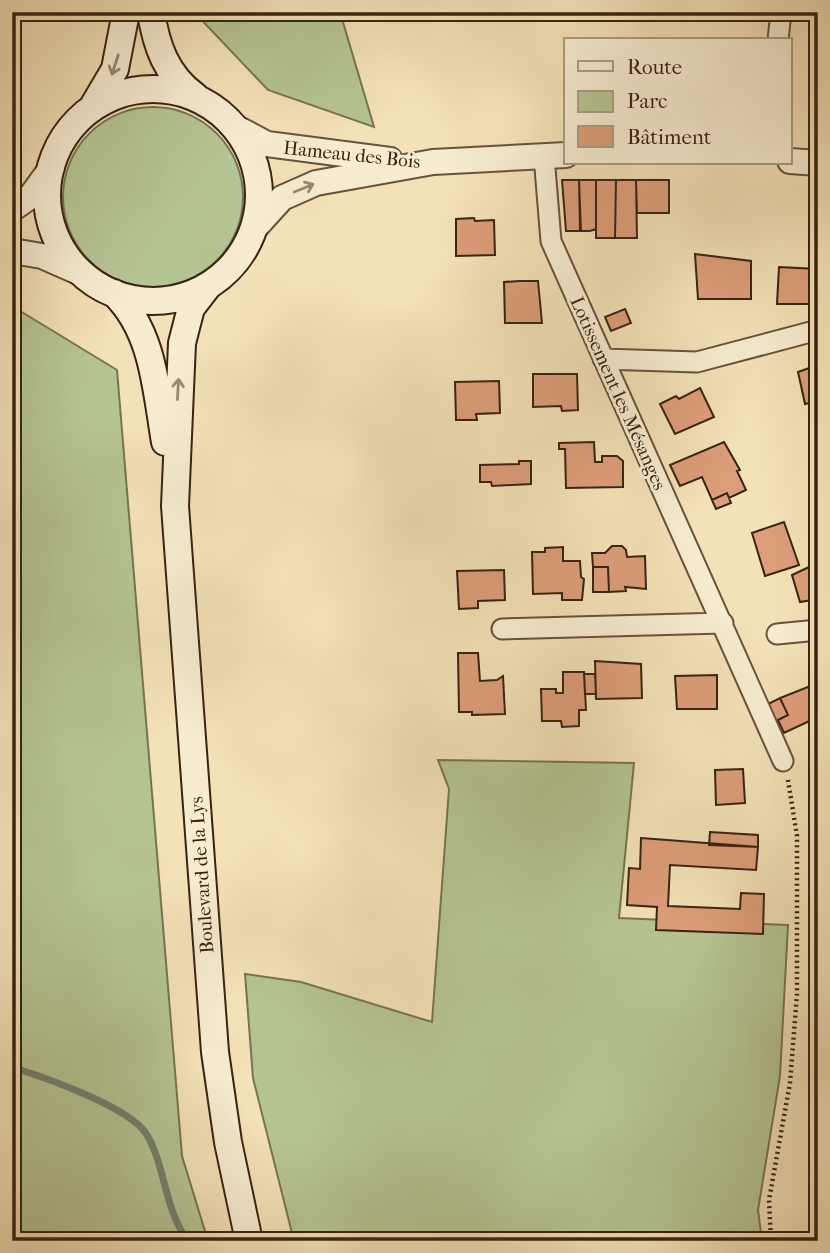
<svg xmlns="http://www.w3.org/2000/svg" width="830" height="1253" font-family="'IM FELL French Canon',serif">
<style>
.green{fill:#b5c493;stroke:#767452;stroke-width:2}
.lines{fill:none;stroke-linecap:round;stroke-linejoin:round}
.stream{stroke:#74806e;stroke-width:7}
.building{fill:#dc9d79;stroke:#382312;stroke-width:2}
.minor-casing{stroke:#67523b;stroke-width:23}
.tertiary-casing{stroke:#67523b;stroke-width:28}
.secondary-casing{stroke:#382312;stroke-width:30}
.path{stroke:#382312;stroke-width:4.5;stroke-dasharray:2 3.5;stroke-linecap:butt}
.minor{stroke:#f7ecd0;stroke-width:19}
.tertiary{stroke:#f7ecd0;stroke-width:24}
.secondary{stroke:#f7ecd0;stroke-width:26}
.oneway{stroke:#988871}
.labels{text-anchor:middle;stroke-width:6;stroke-linejoin:round;paint-order:stroke}
.street-label{font-size:19px;fill:#382312;stroke:#f7ecd0}
</style>
<rect width="100%" height="100%" fill="#f3e1b7"/>
<filter id="stains"><feTurbulence type="fractalNoise" baseFrequency=".00286" numOctaves="4"/><feColorMatrix values="0 0 0 0 .2 0 0 0 0 .09 0 0 0 0 .02 0 0 0 .5 -.17"/></filter>
<radialGradient id="worn" r=".72"><stop offset=".6" stop-color="#630" stop-opacity="0"/><stop offset="1" stop-color="#630" stop-opacity=".3"/></radialGradient>
<path class="green" d="M 194,12 L 340,12 L 374,127 L 268,90 Z
M63 197a90 90 0 1 1 180 0a90 90 0 1 1-180 0Z
M 12,306 L 117,370 L 182,1156 L 208,1241 L 12,1241 Z
M 438,760 L 634,763 L 619,918 L 788,925 L 780,1076 L 758,1210 L 762,1241 L 294,1241 L 253,1078 L 245,974 L 301,982 L 432,1022 L 449,789 Z"/>
<g class="lines">
<path class="stream" d="M 12,1067 C 43,1077 131,1107 147,1135 C 166,1168 164,1209 188,1241"/>
</g>
<path class="building" d="M 562,180 L 579,180 L 581,231 L 566,231 Z
M 579,180 L 596,180 L 596,229 L 590,231 L 580,231 Z
M 596,180 L 616,180 L 615,238 L 596,238 Z
M 616,180 L 636,180 L 637,238 L 615,238 Z
M 636,180 L 669,180 L 669,213 L 637,213 Z
M 474,218 L 475,221 L 494,220 L 495,255 L 456,256 L 456,219 Z
M 695,254 L 751,261 L 751,299 L 698,299 Z
M 779,267 L 818,269 L 818,304 L 777,304 Z
M 520,281 L 538,281 L 542,323 L 505,323 L 504,282 Z
M 625,309 L 631,323 L 611,331 L 605,317 Z
M 818,365 L 818,401 L 805,404 L 798,372 Z
M 533,374 L 577,374 L 578,410 L 562,411 L 561,406 L 533,407 Z
M 499,381 L 500,413 L 476,414 L 477,420 L 456,420 L 455,382 Z
M 700,388 L 714,417 L 675,434 L 660,404 L 676,396 L 679,399 Z
M 594,442 L 595,462 L 602,462 L 602,456 L 617,456 L 623,461 L 623,487 L 566,488 L 565,449 L 559,449 L 559,443 Z
M 724,442 L 740,470 L 737,471 L 746,490 L 729,498 L 727,493 L 712,500 L 702,477 L 680,486 L 670,465 Z
M 519,461 L 531,461 L 531,484 L 492,486 L 491,482 L 480,482 L 480,465 L 519,464 Z
M 727,493 L 731,503 L 716,509 L 712,500 Z
M 784,522 L 799,565 L 765,576 L 752,533 Z
M 612,546 L 622,546 L 626,550 L 627,557 L 645,556 L 646,589 L 625,587 L 626,591 L 609,592 L 608,567 L 593,567 L 592,553 L 605,553 Z
M 563,547 L 563,561 L 580,561 L 581,577 L 584,579 L 582,600 L 562,600 L 562,593 L 533,594 L 532,552 L 545,552 L 545,548 Z
M 593,567 L 608,567 L 609,592 L 593,592 Z
M 809,567 L 812,569 L 818,567 L 818,599 L 800,602 L 792,575 Z
M 504,570 L 505,600 L 478,601 L 478,608 L 459,609 L 457,571 Z
M 458,653 L 478,653 L 480,681 L 497,680 L 503,676 L 505,714 L 472,715 L 472,712 L 459,712 Z
M 595,661 L 641,664 L 642,698 L 596,699 Z
M 563,672 L 584,672 L 586,710 L 579,710 L 579,726 L 562,727 L 561,721 L 542,721 L 541,689 L 556,689 L 556,693 L 563,693 Z
M 584,674 L 595,674 L 596,694 L 585,694 Z
M 717,675 L 717,709 L 677,709 L 675,676 Z
M 818,683 L 818,717 L 784,733 L 778,720 L 788,715 L 780,698 Z
M 780,698 L 788,715 L 778,720 L 784,733 L 781,734 L 768,704 Z
M 743,769 L 745,803 L 716,805 L 715,770 Z
M 710,832 L 758,835 L 758,847 L 709,845 Z
M 641,838 L 758,847 L 756,870 L 670,865 L 668,906 L 740,909 L 741,893 L 764,894 L 763,934 L 656,930 L 657,907 L 627,905 L 629,868 L 640,869 Z"/>
<g class="lines">
<g class="minor-casing">
<path id="minor" d="M 778,40 L 781,12
M 544,156 L 551,241 L 783,761
M 603,359 L 697,362 L 818,330
M 502,629 L 723,623
M 777,634 L 818,630"/>
</g>
<g class="tertiary-casing">
<path id="tertiary" d="M 233,126 L 267,144 L 390,160
M 790,161 L 818,163
M 12,209 L 31,196 L 52,167
M 253,230 L 282,198 L 316,183 L 433,162 L 566,155
M 12,251 L 42,256 L 83,274"/>
</g>
<g class="secondary-casing">
<path id="secondary" d="M 151,12 C 156,45 166,75 195,96
M47 195a106 106 0 1 1 212 0a106 106 0 1 1-212 0Z
M 92,108 L 115,69 L 126,12
M 208,286 L 191,308 L 182,343 L 175,506 L 215,1052 L 228,1142 L 249,1241
M 114,293 C 154,332 156,390 165,442"/>
</g>
<path class="path" d="M 771,1241 L 769,1200 L 790,1083 L 797,994 L 797,836 L 788,780"/>
<use href="#minor" class="minor"/>
<use href="#tertiary" class="tertiary"/>
<use href="#secondary" class="secondary"/>
</g>
<defs><path id="oneway-shaft" d="M-6 0H5M1.5-3L5.5 0L1.5 3" fill="none" stroke-width="1.6" stroke-linecap="round" stroke-linejoin="round" transform="scale(1.75)"/></defs>
<g class="oneway">
<use href="#oneway-shaft" transform="translate(115 65) rotate(108)"/>
<use href="#oneway-shaft" transform="translate(304 188) rotate(-22)"/>
<use href="#oneway-shaft" transform="translate(178 389) rotate(-87)"/>
</g>
<g class="labels">
<g class="street-label">
<text transform="translate(352 154) rotate(6)" y="7">Hameau des Bois</text>
<text transform="translate(619 393) rotate(66)" y="7">Lotissement les Mésanges</text>
<text transform="translate(201 875) rotate(-94)" y="7">Boulevard de la Lys</text>
</g>
</g>
<rect width="830" height="1253" fill="none" stroke="#f3e1b7" stroke-width="42"/>
<rect x="14" y="14" width="802" height="1225" fill="none" stroke="#382312" stroke-width="3.5"/>
<rect x="21" y="21" width="788" height="1211" fill="none" stroke="#382312" stroke-width="2"/>
<rect x="564" y="38" width="228" height="126" fill="#f7ecd0" stroke="#ab9c84" stroke-width="2"/>
<rect x="578" y="61" width="35" height="10" fill="#f7ecd0" stroke="#ab9c84" stroke-width="2"/>
<text x="627" y="74" font-size="21" fill="#382312">Route</text>
<rect x="578" y="91" width="35" height="21" fill="#b5c493" stroke="#ab9c84" stroke-width="2"/>
<text x="627" y="108" font-size="21" fill="#382312">Parc</text>
<rect x="578" y="126" width="35" height="21" fill="#dc9d79" stroke="#ab9c84" stroke-width="2"/>
<text x="627" y="144" font-size="21" fill="#382312">Bâtiment</text>
<rect width="100%" height="100%" filter="url(#stains)"/>
<rect width="100%" height="100%" fill="url(#worn)"/>
</svg>
